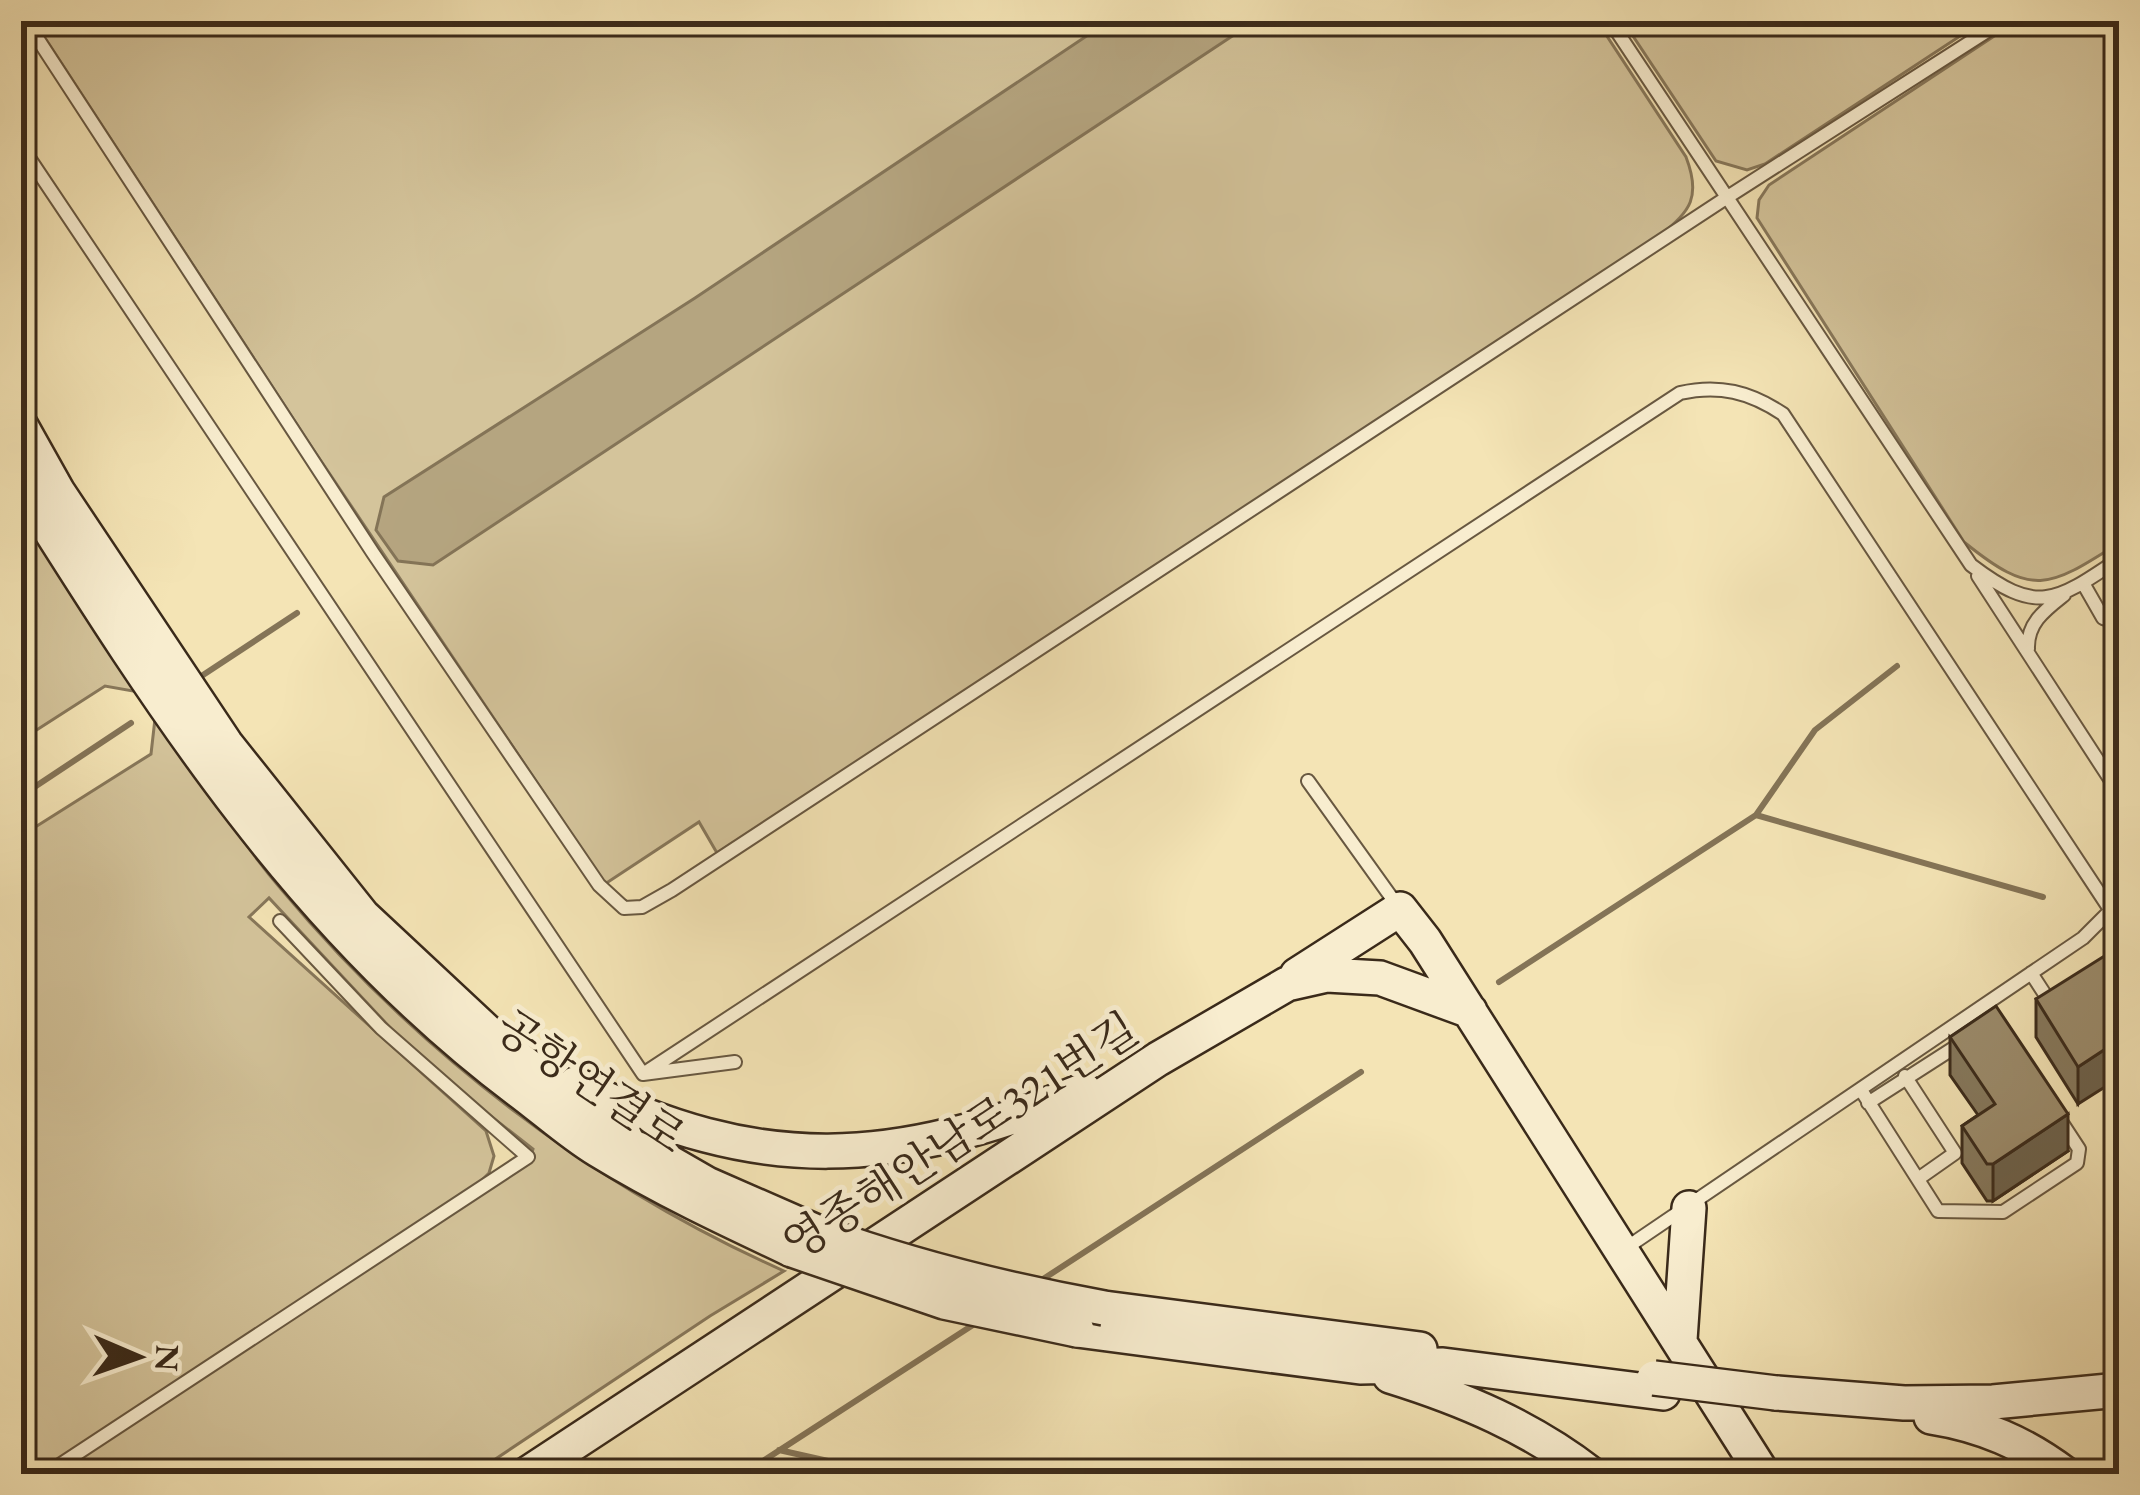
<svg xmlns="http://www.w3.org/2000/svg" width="2140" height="1495" font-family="'EB Garamond','Noto Serif KR',serif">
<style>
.green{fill:#d4c49b;stroke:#87775a;stroke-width:3}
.water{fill:#b5a580;stroke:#847457;stroke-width:3}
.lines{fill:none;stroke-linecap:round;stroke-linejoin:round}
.stream{stroke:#847457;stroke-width:6}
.lane-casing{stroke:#685841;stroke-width:16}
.secondary-casing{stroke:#3a2a1a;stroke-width:38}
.lane{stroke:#f8edcf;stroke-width:12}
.secondary{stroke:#f8edcf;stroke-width:33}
.secondary-bridge-casing{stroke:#3a2a1a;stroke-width:38;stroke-linecap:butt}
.secondary-bridge{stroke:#f8edcf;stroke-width:33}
.wall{fill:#85785c;stroke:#3a2a1a;stroke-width:3}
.shaded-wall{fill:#6c614b;stroke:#3a2a1a;stroke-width:3}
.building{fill:#9b8b6b;stroke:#3a2a1a;stroke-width:3}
.labels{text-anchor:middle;stroke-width:10;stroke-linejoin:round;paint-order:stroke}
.street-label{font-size:45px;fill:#3a2a1a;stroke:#f8edcf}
</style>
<rect width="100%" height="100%" fill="#f4e4b5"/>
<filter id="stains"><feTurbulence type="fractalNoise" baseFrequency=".00167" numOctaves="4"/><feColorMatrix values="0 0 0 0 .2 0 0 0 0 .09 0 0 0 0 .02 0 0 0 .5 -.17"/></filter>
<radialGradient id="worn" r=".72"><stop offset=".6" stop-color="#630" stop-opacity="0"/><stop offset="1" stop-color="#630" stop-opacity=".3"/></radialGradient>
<path class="green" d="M 34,21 L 1597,21 L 1686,157 C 1701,196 1691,212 1660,235 L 804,799 L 717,853 L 699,822 L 605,884 L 313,449 Z
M 1623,21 L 1983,21 L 1765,164 L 1747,170 L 1716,161 Z
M 2017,21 L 2119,21 L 2119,543 C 2048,588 2033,598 1964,542 L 1757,218 L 1759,200 L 1769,185 Z
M 21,508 L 144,693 L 105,686 L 21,740 Z
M 156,710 C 196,769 234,834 281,889 C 416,1051 591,1185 784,1271 L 710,1316 L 473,1474 L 54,1474 L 529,1163 L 533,1149 L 456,1089 L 397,1035 L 269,898 L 249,917 L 486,1131 L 494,1156 L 489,1173 L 474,1188 L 39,1474 L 21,1474 L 21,836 L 151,754 Z"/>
<path class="water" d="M 1109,21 L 1255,21 L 433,565 L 398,561 L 376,530 L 384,497 L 695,298 Z"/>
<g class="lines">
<path class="stream" d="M 200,677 L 297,613
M 21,796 L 131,723
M 1756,815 L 2043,897
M 1499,982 L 1756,815 L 1815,730 L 1897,666
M 1037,1283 L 1361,1072
M 779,1450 L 886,1474
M 743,1474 L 976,1323"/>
<g class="lane-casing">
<path id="lane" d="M 26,21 L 373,553 L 599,885 L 624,908 L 642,907 L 672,890 L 1726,198 L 2003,21
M 1610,21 L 1971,565 C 2037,615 2054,603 2119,559
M 21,146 L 643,1074 L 735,1062
M 1978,576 L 2119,793
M 2083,583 L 2103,618 L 2119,623
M 2028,649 C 2027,623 2045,610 2064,595
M 1308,781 L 1399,908
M 2031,973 L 2046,996
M 643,1074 L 1680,393 C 1719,384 1750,392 1783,414 L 2119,923
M 1905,1076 L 1955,1153 L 1918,1179
M 1861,1090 L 1938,1211 L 2003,1212 L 2077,1163 L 2079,1149 L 2060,1120
M 1868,1103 L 1963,1042
M 1626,1248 L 2083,938 L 2115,906 L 2119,882
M 46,1474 L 528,1157 L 381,1028 L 280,921"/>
</g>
<g class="secondary-casing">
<path id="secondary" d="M 21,426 L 58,492 L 226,744 L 363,916 L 498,1042 L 594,1119 L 707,1184 L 819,1233
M 21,484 C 164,711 301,927 518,1090 C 545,1110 570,1133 598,1150 C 660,1188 726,1219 792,1250
M 1297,975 L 1400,909 L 1425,941 L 1763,1474
M 575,1084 C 760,1177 895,1168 1084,1090
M 1104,1308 L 1420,1349
M 1077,1330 L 1360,1367 L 1443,1365 L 1663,1393
M 1680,1340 L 1689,1208
M 1390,1376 C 1464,1399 1530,1427 1591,1474
M 1776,1393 L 1904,1403 L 1993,1402 L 2119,1390
M 1931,1417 C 1982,1425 2024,1443 2065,1474
M 527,1474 L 1158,1059 L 1287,984 L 1327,975 L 1380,978 L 1470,1011"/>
</g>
<use href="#lane" class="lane"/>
<use href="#secondary" class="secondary"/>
<g class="secondary-bridge-casing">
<path id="secondary-bridge" d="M 819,1233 C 913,1267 1006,1290 1104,1308
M 792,1250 L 944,1302 L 1077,1330
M 1654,1378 L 1776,1393"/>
</g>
<use href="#secondary-bridge" class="secondary-bridge"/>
</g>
<path class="wall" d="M 2119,976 L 2078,1104 L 2036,1037 L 2036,999 Z
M 1950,1037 L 2068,1151 L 1993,1201 L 1987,1201 L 1962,1163 L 1962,1126 L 1978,1115 L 1950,1075 Z"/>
<path class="shaded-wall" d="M 2119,1040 L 2119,1078 L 2078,1104 L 2078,1067 Z
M 2068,1114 L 2068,1151 L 1993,1201 L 1993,1164 Z"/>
<path class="building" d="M 2106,955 L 2119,976 L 2119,1040 L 2078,1067 L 2036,999 Z
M 1996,1006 L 2068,1114 L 1993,1164 L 1987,1164 L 1962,1126 L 1995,1104 L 1950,1037 Z"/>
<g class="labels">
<g class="street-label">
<text transform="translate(591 1081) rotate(34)" y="16">공항연결로</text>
<text transform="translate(960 1136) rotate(-33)" y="16">영종해안남로321번길</text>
</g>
</g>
<rect width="2140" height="1495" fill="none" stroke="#f4e4b5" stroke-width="72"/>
<rect x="24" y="24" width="2092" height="1447" fill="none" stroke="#3a2a1a" stroke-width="6"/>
<rect x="36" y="36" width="2068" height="1423" fill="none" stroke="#3a2a1a" stroke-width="3"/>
<g transform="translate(138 1357) rotate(92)" stroke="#f8edcf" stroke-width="9" paint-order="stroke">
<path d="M0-9L21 45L0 30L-21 45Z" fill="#3a2a1a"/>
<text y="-18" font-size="33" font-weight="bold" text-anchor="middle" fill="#3a2a1a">N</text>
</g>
<rect width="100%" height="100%" filter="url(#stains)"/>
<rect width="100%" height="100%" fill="url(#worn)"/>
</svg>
